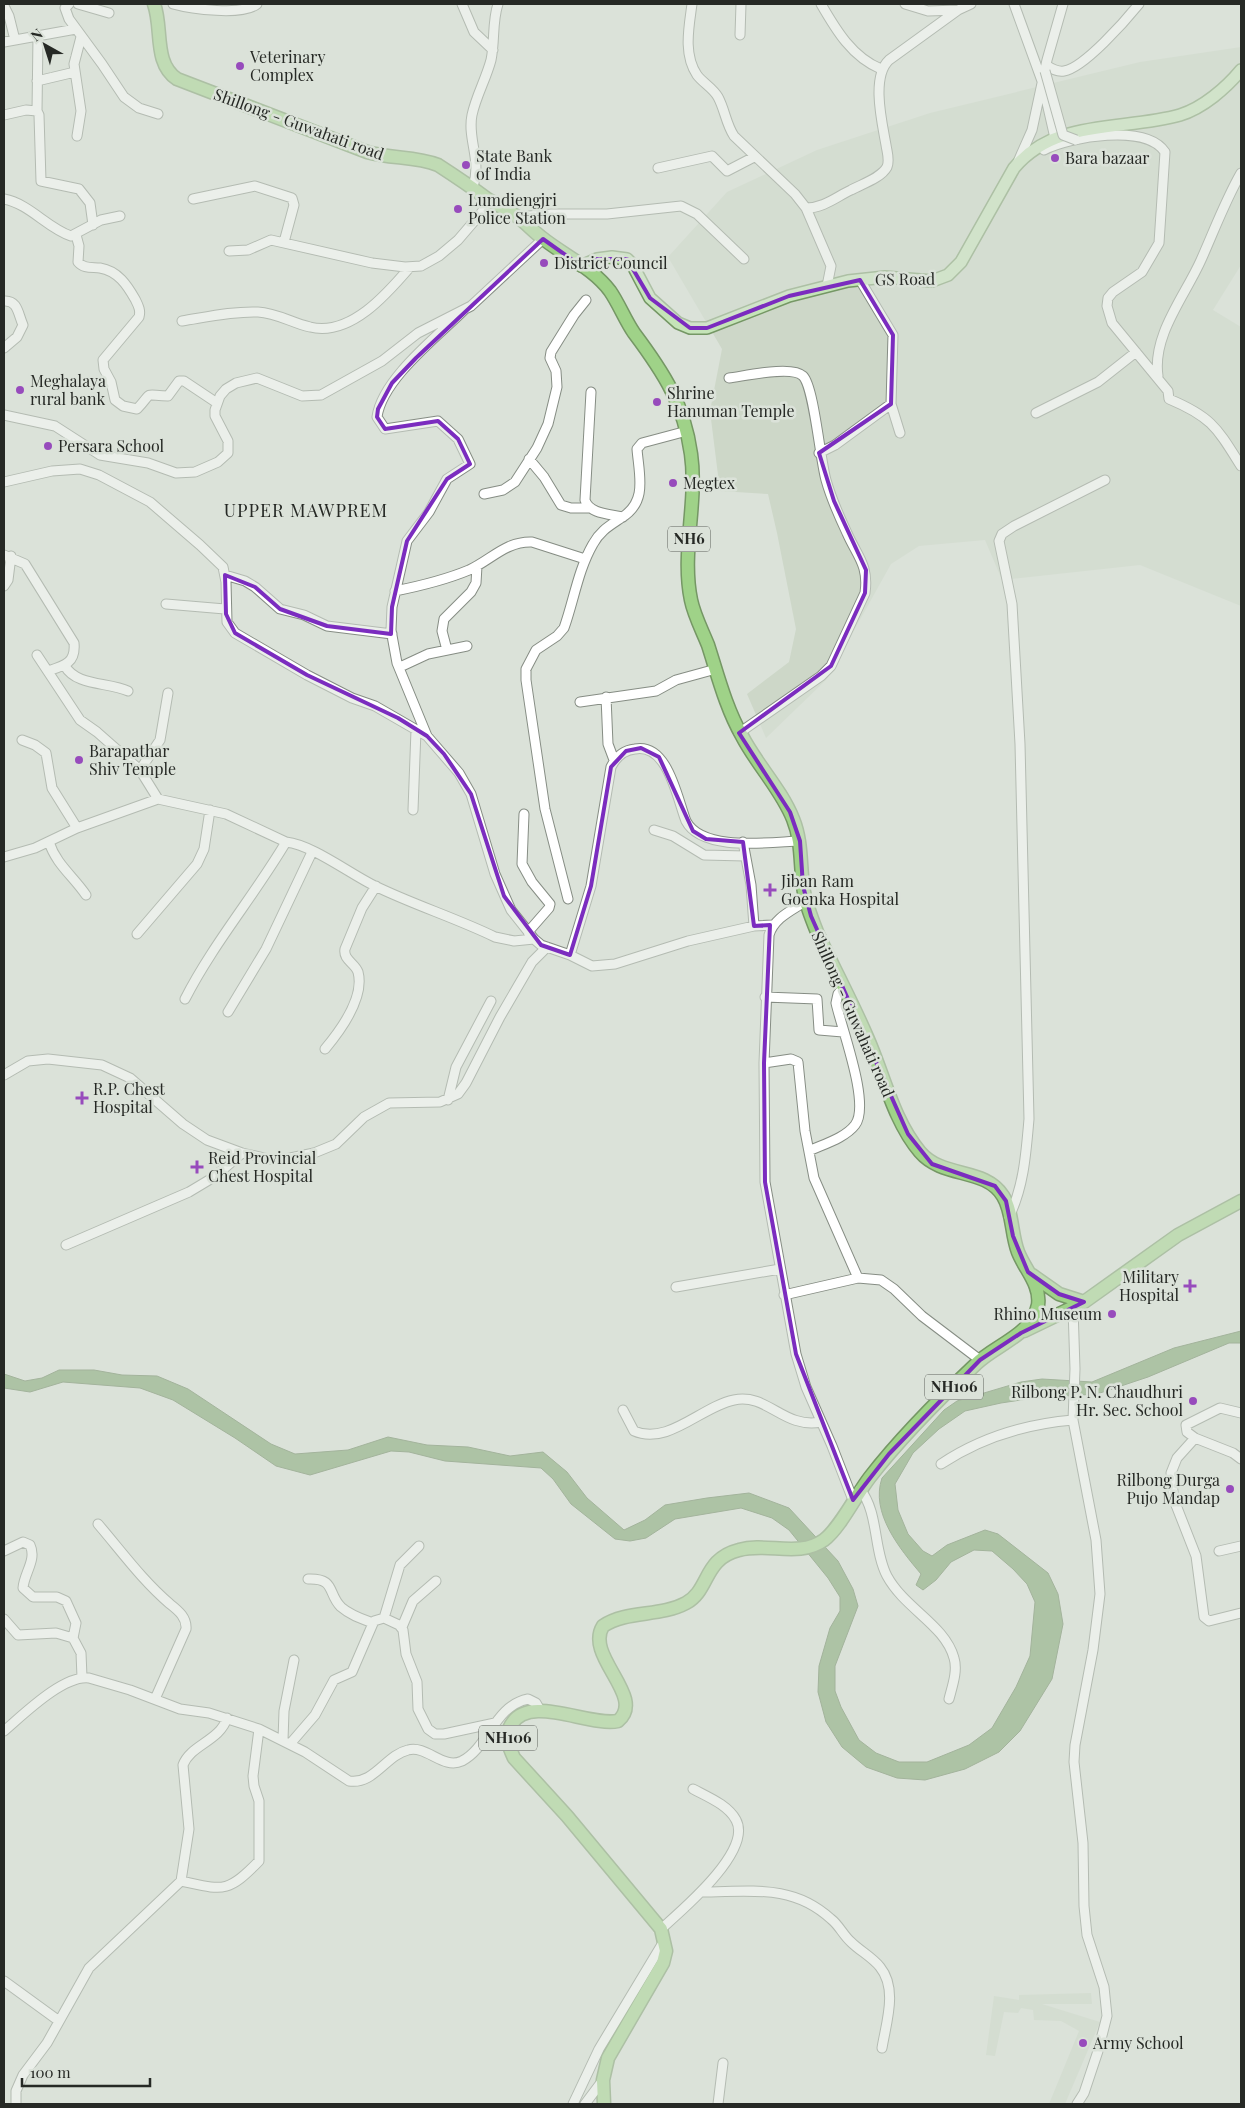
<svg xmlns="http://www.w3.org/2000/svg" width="1245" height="2108" font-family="'Playfair Display',serif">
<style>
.built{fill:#cdd7c8}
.water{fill:#779e66;stroke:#5f7b52}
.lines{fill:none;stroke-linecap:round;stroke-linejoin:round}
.minor-casing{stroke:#868d84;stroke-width:11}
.major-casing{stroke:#759765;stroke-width:14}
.highway-casing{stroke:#759765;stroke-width:15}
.minor{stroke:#fff;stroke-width:9}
.major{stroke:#c5e4b8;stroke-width:11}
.highway{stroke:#9fd288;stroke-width:12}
.minor-bridge-casing{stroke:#868d84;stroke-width:11;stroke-linecap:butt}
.minor-bridge{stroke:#fff;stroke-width:9}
.marked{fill:none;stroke:#7b2cbf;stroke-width:4;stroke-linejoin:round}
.poi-dot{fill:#974bbc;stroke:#dbe2d9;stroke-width:2}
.labels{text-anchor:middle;stroke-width:5;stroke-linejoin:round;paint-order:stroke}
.shield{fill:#dbe2d9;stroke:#5c605b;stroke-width:1}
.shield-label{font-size:15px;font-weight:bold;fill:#262925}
.poi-label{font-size:16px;fill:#262925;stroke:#dbe2d9;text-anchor:start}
.street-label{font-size:16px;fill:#262925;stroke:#dbe2d9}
.neighbourhood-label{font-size:18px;letter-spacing:1px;fill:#262925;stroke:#dbe2d9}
</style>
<rect width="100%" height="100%" fill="#dbe2d9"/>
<path class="built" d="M 1241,47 L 1241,265 L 1213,310 L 1241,327 L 1241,606 L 1140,565 L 1002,580 L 985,540 L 919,546 L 891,564 L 827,679 L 766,738 L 747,694 L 789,662 L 796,629 L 777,533 L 768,494 L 720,491 L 710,411 L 722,349 L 668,257 L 727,192 L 817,150 L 930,113 L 1140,62 Z
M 1091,1993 L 1092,2004 L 1042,2004 L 1100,2022 L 1065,2104 L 1049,2104 L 1079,2031 L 1061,2021 L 1034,2020 L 1033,2010 L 1021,2008 L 1018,2013 L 1004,2012 L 995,2056 L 986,2055 L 994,1996 L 1019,2000 L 1019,1995 Z"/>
<path class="water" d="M 1241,1331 L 1241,1343 L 1229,1343 L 1148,1377 L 1097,1394 L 1034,1398 L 1001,1403 L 965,1411 L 939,1429 L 913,1453 L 895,1484 L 898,1510 L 908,1534 L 923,1551 L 932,1556 L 947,1545 L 985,1530 L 998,1534 L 1048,1573 L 1058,1594 L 1063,1624 L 1052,1679 L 1020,1731 L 999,1752 L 965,1769 L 925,1780 L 897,1778 L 866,1767 L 842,1747 L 826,1722 L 818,1692 L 819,1666 L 830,1628 L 840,1611 L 840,1597 L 828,1578 L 789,1530 L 772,1518 L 741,1508 L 675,1519 L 646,1538 L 630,1541 L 615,1539 L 571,1504 L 553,1479 L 541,1468 L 445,1461 L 409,1452 L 391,1451 L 310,1475 L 276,1466 L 235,1438 L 173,1400 L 140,1388 L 63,1382 L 30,1392 L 4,1388 L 4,1374 L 25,1381 L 42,1378 L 59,1370 L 94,1370 L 122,1375 L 157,1376 L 188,1389 L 271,1444 L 295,1454 L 348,1450 L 388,1437 L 427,1445 L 468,1447 L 510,1456 L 543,1452 L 567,1472 L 587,1498 L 624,1530 L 645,1520 L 665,1505 L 707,1498 L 749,1493 L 789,1508 L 838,1561 L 853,1589 L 858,1606 L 835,1666 L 835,1691 L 841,1707 L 859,1740 L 876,1753 L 899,1762 L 927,1762 L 969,1745 L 992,1728 L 1016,1687 L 1030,1656 L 1035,1602 L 1027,1584 L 1013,1569 L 992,1551 L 974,1550 L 951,1562 L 936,1580 L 923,1590 L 916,1585 L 921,1574 C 900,1549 870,1513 882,1478 L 944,1410 L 957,1401 L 1021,1382 L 1042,1379 L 1092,1382 L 1174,1348 Z"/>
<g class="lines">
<g class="minor-casing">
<path id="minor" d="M 69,4 L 65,8 L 69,19 L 102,64 L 124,97 L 139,108 L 158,114
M 78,4 L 109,13
M 173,4 C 191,9 243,16 257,4
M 462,4 L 474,32 L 493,50
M 692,4 C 689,27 683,54 697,75 C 703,83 713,88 718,97 C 725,110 726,124 734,136 L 795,194 L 806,208 L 831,266 L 827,286
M 821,4 C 836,30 852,57 881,69
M 905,4 L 928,11 L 958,10
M 1014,4 L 1042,81 L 1055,138
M 4,6 L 9,16 L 15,40
M 740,35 L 741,4
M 4,42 L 76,29
M 1046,65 C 1052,69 1057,72 1064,71 C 1084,68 1126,20 1139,4
M 37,81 L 75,72
M 37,111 L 38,36
M 4,115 L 26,110 L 37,111 L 39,115 L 41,181 L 79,189 L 90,203 L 93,225
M 77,136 L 81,111 L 74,64 L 81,37
M 1044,150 C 1070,137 1146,123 1165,152 L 1159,243 L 1142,272 L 1113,292 L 1108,298 L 1107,306 L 1112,323 L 1168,391 L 1169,399 C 1212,417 1217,428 1241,466
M 1017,164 L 1032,130 L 1047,60 L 1063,4
M 658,168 L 712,156 L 727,171 L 754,157
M 473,186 C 482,160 467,139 472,115 C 476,96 486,79 491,60 C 495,41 492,22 498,4
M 4,199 C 30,204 47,228 71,236 L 101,220 L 120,216
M 193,199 L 255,186 L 292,198 L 294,205 L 284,242
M 806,208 C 824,208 836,197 851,190 C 862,184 881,178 887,167 C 890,160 887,152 886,145 C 882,122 871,77 889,60 L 958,10 L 971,4
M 518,217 L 551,214 L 607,214 L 681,206 L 697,214 L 744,259
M 76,235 L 79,246 L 78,262 C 84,269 92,267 100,268 C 118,271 127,285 135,299 C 138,305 141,310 139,317 L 103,360 L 104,369 L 111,382 L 115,400 L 123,406 L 137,409 C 154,391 142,395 168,396 L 179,381 L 184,381 L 217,403
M 229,251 L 248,250 L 271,240 L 372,263 L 405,267 L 421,266 L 439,256 L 458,240 L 482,212 L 488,199
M 860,280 L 893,335 L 891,404 L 900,433
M 4,301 C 18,300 18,314 23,325 L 17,337 L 4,348
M 464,310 C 438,336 382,379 377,417 L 385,429 L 438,421 L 458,439 L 470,464 L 447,479 L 429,512 L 407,541 L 392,607 L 391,630 L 397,663 L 427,736 L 459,773 L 471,794 L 495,874 L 511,910 L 534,939 L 541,945 L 570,955 L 591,886 L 611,767 C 616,757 624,750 635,749 C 668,743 677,798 686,821 C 702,852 770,842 800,841
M 182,321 C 207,317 233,311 258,312 C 277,313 292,323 310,327 C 350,337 387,294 410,267
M 1158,376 C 1152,335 1185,296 1201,260 C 1214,231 1225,201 1241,173
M 729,378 C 745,376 792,365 803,376 C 814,387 820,459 826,480 C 831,498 839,516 847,533 C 857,556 869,565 865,593 L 831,666 L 821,676 L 739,733
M 591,392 L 585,500 C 589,514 610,514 623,517
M 1036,413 L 1098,382 L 1136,352
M 4,415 L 55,426 L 100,455 L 148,463 L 176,473 L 195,472 L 218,462 L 228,453 L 228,441 L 215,416 L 215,410 L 220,396 L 226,389 L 236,383 L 257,378 L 302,396 L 321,395 L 382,361 L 418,333 L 471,306 L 543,239
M 819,453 L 835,445 L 891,404
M 529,459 L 544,477 L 561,505 L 571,508 L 589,508
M 4,482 L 52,471 L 80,469 L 99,475 L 150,502 L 200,545 L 223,567 L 226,582 L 227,622 L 235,633 L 307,675 L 352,698 L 375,706 L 427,736
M 484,494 L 503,490 L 515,482 L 537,448 L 548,424 L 557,387 L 556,371 L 550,358 L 551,352 L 574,315 L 586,300
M 4,555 L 25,564 L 74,643 C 76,663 64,666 48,671
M 225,575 L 245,581 L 255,587 L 280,609 L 304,615 L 327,626 L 392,634
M 4,586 L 8,580 L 11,556
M 395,591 C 420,586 445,580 469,570 C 491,560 506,541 532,542 L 585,559
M 166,604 L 225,609
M 447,650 L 442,631 L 444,619 L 471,592 L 476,583 L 477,566
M 37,655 L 80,720 L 97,732 L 140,770 L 158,799
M 65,666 C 76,686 108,682 128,691
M 400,667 L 428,654 L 467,646
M 606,697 L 608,744 L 614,760
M 580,702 L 656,691 L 676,680 L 716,669
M 22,740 L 35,745 L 46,753 L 52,788 L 77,828
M 140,770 L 160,740 L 168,693
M 413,810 L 416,730
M 524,814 L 522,864 L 532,882 L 550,904 L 549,908 L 528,932
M 654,830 L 673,836 L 704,855 L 745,856
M 49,842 C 56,864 73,876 86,895
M 743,842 L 751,885 L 754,926
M 4,857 L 35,848 L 77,828 L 158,799 L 226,814 L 286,842 C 313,845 350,874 375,886 C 414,905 456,918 495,937 L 514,941 L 534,939
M 568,899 L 545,809 L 526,680 L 526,669 L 536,650 L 557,636 L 564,628 C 574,600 578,570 593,544 C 600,531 609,526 621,518 C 648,502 639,475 637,449 L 642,443 L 687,431
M 806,901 C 791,911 774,918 769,935 L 764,1063 L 765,1182 L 796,1354 L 806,1387 L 832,1446 L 853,1500
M 137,934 L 197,864 L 204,849 L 210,810
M 570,955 L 592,966 L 615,964 L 688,941 L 754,926 L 772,925
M 765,997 L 817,999 L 819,1030 L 843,1032
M 185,999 C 213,944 254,896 286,842
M 228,1012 L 266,949 L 312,852
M 325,1049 C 340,1031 365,998 358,972 C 355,963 343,960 345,949 L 362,908 L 376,886
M 764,1063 L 791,1059 L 798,1062 L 805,1131 L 814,1178 L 858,1278
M 4,1075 L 28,1061 L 48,1059 L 102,1065 L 130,1078 L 183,1124 L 207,1140 L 242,1153 L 269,1159 L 281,1160 L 314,1153 L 336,1144 L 364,1117 L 389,1103 L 440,1102 L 458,1094 L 466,1083 L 500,1017 L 532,962 L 547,947
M 448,1100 L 456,1067 L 491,1001
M 809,1151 C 824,1144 845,1138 855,1125 C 871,1105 841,1027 836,1003 L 838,994 L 844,987
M 1009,1217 C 1024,1186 1026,1153 1029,1119 L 1020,744 L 1012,604 L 999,541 L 1002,534 L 1014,526 L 1105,480
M 66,1245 L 189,1192 L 214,1177 L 242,1153
M 676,1287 L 780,1269
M 784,1295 L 858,1278 L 881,1280 L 894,1289 L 922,1316 L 980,1360
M 1073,1308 L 1075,1369 L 1073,1420 L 1096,1540 L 1100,1594 L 1093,1650 L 1075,1745 L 1074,1762 L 1083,1843 L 1084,1906 L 1087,1935 L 1104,1987 L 1107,2016 L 1098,2051 L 1084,2093 L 1077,2104
M 623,1410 L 634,1431 C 668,1446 702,1406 734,1400 C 768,1393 783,1429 821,1422
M 1241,1413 L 1220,1408 L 1186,1425 L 1187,1432 L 1195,1438 L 1177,1458 L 1171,1473 L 1174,1500 L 1196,1556 L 1204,1617 L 1209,1621 L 1241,1613
M 1195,1438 L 1233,1453 L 1241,1459
M 941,1464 C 980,1438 1026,1424 1073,1420
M 860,1489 C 879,1513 873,1549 887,1576 C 905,1609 945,1625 954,1658 C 958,1671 952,1687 949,1699
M 98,1524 C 122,1552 142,1580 170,1604 C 179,1611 187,1618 186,1629 L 155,1699
M 4,1551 L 23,1542 L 30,1545 C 37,1560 24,1573 23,1588 L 33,1597 L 57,1597 L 66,1601 L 76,1623 L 73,1638
M 1219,1551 L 1241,1546
M 308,1579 C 336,1578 327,1593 341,1607 C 350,1615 362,1619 373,1623
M 384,1618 L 399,1625 L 403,1630 L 406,1654 L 417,1682 L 418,1709 L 428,1729 L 435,1734 L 444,1734 L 495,1723
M 4,1619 L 18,1635 L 56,1633 L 73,1638 L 81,1653 L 82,1677
M 402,1627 L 413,1601 L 436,1581
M 4,1731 C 23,1715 63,1675 89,1678 L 130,1690 L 180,1709 L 209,1713 L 259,1729 L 305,1752 L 349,1781 C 374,1785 386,1755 408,1750 C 427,1745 443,1770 462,1761 C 489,1747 494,1706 528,1699 L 536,1703 L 540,1710
M 283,1740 L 284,1711 L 294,1660
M 290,1744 L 315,1715 L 334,1680 L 352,1672 L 374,1621 L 384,1618 L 400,1565 L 419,1546
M 181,1881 C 223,1890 227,1894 259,1861 L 259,1801 L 254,1786 L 253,1776 L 259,1729
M 701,1892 C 749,1892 792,1883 831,1919 C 839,1925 843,1935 851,1942 C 860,1951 872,1957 880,1967 C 898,1989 886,2023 882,2048
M 661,1929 C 681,1911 753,1851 736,1820 C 728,1805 708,1797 693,1789
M 4,1981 L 59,2021
M 16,2104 L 16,2091 L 23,2075 L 47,2043 L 89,1968 L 181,1881 L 189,1829 L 183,1765 C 190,1745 220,1741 227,1718
M 573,2104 L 599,2049 L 664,1941
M 585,2104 L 603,2080
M 718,2104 L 723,2063"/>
</g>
<g class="major-casing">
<path id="major" d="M 581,266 L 597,259 L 612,257 L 627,259 L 632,264 L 650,298 L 678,323 L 690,328 L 707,328 L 789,296 L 848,281 L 885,277 L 932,281 L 948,275 L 961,262 L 1014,168 C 1056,118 1124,131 1180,115 C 1203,108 1226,88 1241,70"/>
</g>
<g class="highway-casing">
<path id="highway" d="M 154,4 C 163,28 153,63 177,79 L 367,152 C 391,159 416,156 438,165 C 455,176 470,186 486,198 C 497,205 509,210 519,218 C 527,224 533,231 541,237 C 563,255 593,268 610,291 C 619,304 625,320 634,333 C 664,373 684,404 691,454 C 698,503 681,552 691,600 C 694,615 702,630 708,645 C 718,676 726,708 742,736 C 757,765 781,789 793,819 C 802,841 800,863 803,886 C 805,902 811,917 817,932 C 833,967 852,1002 867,1037 C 884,1075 893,1120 920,1152 C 943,1179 985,1167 1003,1196 C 1013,1212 1011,1234 1018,1252 C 1025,1270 1041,1285 1038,1305 C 1032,1335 995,1345 976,1364 C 939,1399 901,1437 870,1477 C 856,1495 840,1528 824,1540 C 799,1558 767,1542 739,1550 C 703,1559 710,1590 686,1603 C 660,1617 627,1610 603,1626 C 584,1656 647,1697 618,1721 C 589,1727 529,1693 511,1725 C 504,1737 509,1747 514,1758 L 567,1816 L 661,1929 L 666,1951 L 663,1963 L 608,2058 L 603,2080 L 604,2104
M 1032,1275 L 1059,1294 L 1084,1302 L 1178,1235 L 1241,1201
M 1024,1331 L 1084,1302"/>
</g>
<use href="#minor" class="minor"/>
<use href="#major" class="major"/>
<use href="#highway" class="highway"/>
<g class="minor-bridge-casing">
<path id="minor-bridge" d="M 1045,71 L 1063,135 L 1076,140"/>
</g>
<use href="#minor-bridge" class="minor-bridge"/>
</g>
<path d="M0 0H1245V2108H0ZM 543,239 L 581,266 L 597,259 L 627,259 L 650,298 L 690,328 L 707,328 L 789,296 L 860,280 L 893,335 L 891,404 L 819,453 L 834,501 L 866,570 L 865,593 L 831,666 L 739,733 L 790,812 L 800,841 L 803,886 L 811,916 L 908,1134 L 932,1164 L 995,1186 L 1006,1201 L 1013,1236 L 1028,1272 L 1059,1294 L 1084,1302 L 1021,1333 L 980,1360 L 889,1454 L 853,1500 L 796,1354 L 765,1182 L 764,1063 L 770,925 L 754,926 L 743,842 L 706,839 L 693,831 L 659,757 L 641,748 L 626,751 L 611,767 L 591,886 L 570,955 L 541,945 L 504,896 L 471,794 L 444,754 L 427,736 L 398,718 L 307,675 L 235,633 L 226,614 L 225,575 L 255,587 L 280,609 L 327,626 L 391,634 L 392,607 L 407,541 L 447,479 L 470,464 L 458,439 L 438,421 L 385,429 L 377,417 L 378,409 L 392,383 L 416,358 Z" fill="#dbe2d9" fill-opacity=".55" fill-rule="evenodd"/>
<path class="marked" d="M 543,239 L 581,266 L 597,259 L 627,259 L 650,298 L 690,328 L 707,328 L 789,296 L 860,280 L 893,335 L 891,404 L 819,453 L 834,501 L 866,570 L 865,593 L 831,666 L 739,733 L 790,812 L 800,841 L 803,886 L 811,916 L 908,1134 L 932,1164 L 995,1186 L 1006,1201 L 1013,1236 L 1028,1272 L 1059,1294 L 1084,1302 L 1021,1333 L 980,1360 L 889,1454 L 853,1500 L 796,1354 L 765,1182 L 764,1063 L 770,925 L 754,926 L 743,842 L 706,839 L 693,831 L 659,757 L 641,748 L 626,751 L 611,767 L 591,886 L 570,955 L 541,945 L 504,896 L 471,794 L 444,754 L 427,736 L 398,718 L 307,675 L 235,633 L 226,614 L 225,575 L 255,587 L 280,609 L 327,626 L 391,634 L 392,607 L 407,541 L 447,479 L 470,464 L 458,439 L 438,421 L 385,429 L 377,417 L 378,409 L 392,383 L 416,358 Z"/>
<g class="poi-dot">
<circle cx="240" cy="66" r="5"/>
<circle cx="1055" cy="158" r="5"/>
<circle cx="466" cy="165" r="5"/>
<circle cx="458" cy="209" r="5"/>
<circle cx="544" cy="263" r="5"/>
<circle cx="20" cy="390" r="5"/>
<circle cx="657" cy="402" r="5"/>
<circle cx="48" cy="446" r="5"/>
<circle cx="673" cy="483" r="5"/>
<circle cx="79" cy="760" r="5"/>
<path d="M767.5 882.5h5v5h5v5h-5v5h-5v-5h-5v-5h5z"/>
<path d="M79.5 1090.5h5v5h5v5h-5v5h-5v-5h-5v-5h5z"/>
<path d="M194.5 1159.5h5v5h5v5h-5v5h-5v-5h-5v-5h5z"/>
<path d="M1187.5 1278.5h5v5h5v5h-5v5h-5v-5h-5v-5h5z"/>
<circle cx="1112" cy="1314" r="5"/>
<circle cx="1193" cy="1401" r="5"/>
<circle cx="1230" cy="1489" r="5"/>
<circle cx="1083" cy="2043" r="5"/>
</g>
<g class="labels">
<g class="shield">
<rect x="668" y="526.5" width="42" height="25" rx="4"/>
<rect x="925" y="1374.5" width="58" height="25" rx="4"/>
<rect x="479" y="1725.5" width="58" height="25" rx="4"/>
</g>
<g class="shield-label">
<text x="689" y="544">NH6</text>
<text x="954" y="1392">NH106</text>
<text x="508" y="1743">NH106</text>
</g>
<g class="poi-label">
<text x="250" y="63">Veterinary<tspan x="250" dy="18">Complex</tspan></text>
<text x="476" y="162">State Bank<tspan x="476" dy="18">of India</tspan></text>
<text x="1065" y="164">Bara bazaar</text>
<text x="468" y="206">Lumdiengjri<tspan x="468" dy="18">Police Station</tspan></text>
<text x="554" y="269">District Council</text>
<text x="30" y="387">Meghalaya<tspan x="30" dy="18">rural bank</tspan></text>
<text x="667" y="399">Shrine<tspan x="667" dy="18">Hanuman Temple</tspan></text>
<text x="58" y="452">Persara School</text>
<text x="683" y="489">Megtex</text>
<text x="89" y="757">Barapathar<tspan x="89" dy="18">Shiv Temple</tspan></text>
<text x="781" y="887">Jiban Ram<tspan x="781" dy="18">Goenka Hospital</tspan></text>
<text x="93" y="1095">R.P. Chest<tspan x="93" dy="18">Hospital</tspan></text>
<text x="208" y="1164">Reid Provincial<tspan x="208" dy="18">Chest Hospital</tspan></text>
<text x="1179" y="1283" text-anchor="end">Military<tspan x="1179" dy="18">Hospital</tspan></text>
<text x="1102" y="1320" text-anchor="end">Rhino Museum</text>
<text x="1183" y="1398" text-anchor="end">Rilbong P. N. Chaudhuri<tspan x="1183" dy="18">Hr. Sec. School</tspan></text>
<text x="1220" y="1486" text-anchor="end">Rilbong Durga<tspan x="1220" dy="18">Pujo Mandap</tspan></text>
<text x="1093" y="2049">Army School</text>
</g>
<g class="street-label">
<text transform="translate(299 124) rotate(20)" y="6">Shillong - Guwahati road</text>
<text transform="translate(905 279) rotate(-1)" y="6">GS Road</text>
<text transform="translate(853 1014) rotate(66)" y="6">Shillong - Guwahati road</text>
</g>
<g class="neighbourhood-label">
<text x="306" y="517">UPPER MAWPREM</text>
</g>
</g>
<rect width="1245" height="2108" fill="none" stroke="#262925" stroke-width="10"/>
<g transform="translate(45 45) rotate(321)" stroke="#dbe2d9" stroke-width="4" paint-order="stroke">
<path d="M0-4L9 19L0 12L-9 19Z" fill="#262925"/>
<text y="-8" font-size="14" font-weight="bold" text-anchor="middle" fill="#262925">N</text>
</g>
<path d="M22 2078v8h128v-8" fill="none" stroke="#262925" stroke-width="2.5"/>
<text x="30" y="2078" font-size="15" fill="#262925" stroke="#dbe2d9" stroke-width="4" paint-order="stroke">100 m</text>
</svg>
